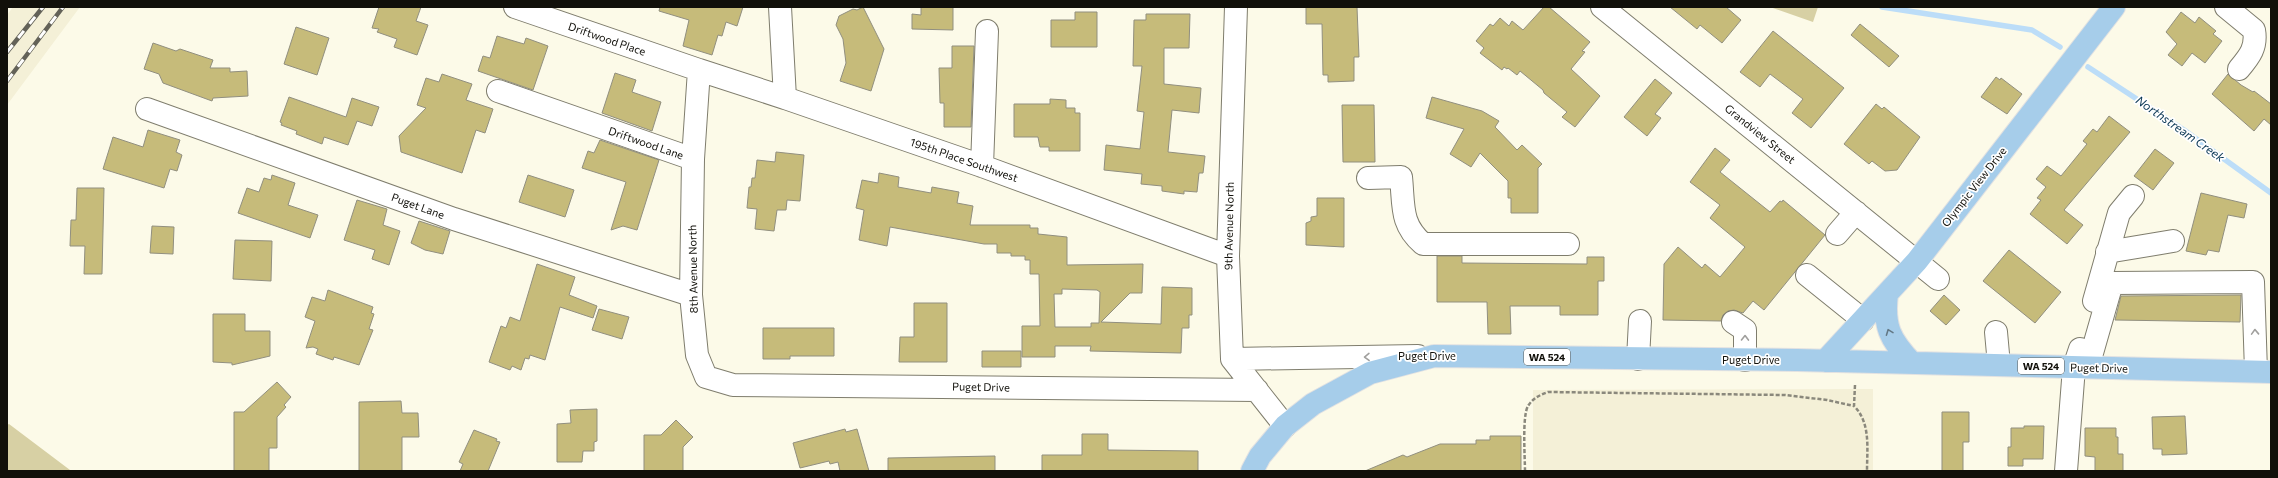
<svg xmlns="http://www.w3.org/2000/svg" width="2278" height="478" font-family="Commissioner,sans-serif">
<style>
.built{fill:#f4f0d7}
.green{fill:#d7d0a4}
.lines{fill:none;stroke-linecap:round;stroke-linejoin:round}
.stream{stroke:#bcddf8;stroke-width:5.5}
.building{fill:#c6bb7a;stroke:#918f7f;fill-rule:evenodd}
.minor-casing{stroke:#7f7d6d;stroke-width:24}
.major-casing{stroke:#e2e2e2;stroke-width:24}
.path{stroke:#8a887c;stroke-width:2.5;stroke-dasharray:4 2;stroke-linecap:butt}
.minor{stroke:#fff;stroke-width:22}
.major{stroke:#a6cdea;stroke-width:22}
.rail-casing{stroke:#636258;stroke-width:4.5}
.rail{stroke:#fff;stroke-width:3;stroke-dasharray:9;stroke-linecap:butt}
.oneway{stroke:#637885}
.oneway2{stroke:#a09f9d}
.labels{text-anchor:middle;stroke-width:3.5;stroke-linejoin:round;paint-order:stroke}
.shield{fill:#fff;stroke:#585854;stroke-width:1}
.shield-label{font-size:10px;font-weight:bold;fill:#11100a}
.street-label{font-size:11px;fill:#11100a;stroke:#fff}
.water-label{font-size:12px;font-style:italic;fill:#093653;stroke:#fff}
</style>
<rect width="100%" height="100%" fill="#fcfae8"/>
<path class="built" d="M 13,7 L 80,7 L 7,105 L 7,15 Z
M 1873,389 L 1873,471 L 1533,471 L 1533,390 Z"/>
<path class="green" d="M 1770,7 L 1818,7 L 1813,22 Z
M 9,424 L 70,470 L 70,471 L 7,471 L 7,425 Z"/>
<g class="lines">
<path class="stream" d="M 1882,7 L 2032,30 L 2060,47
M 2088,67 L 2184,130 L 2271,193"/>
</g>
<path class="building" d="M 379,7 L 421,7 L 416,21 L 428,25 L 417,55 L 394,47 L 397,39 L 377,32 L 379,29 L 372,28 Z
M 660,7 L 743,7 L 737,26 L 726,22 L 722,36 L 718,35 L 712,55 L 683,46 L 689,20 L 659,11 Z
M 863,7 L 884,49 L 871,91 L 840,81 L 846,63 L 843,39 L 836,25 L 839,16 L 853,9 L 857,10 Z
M 921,7 L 953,7 L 953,30 L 912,29 L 912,14 L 921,15 Z
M 1306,7 L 1357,7 L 1359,57 L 1354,57 L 1354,81 L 1328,82 L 1328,75 L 1323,75 L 1322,24 L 1306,24 Z
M 1544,7 L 1549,7 L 1590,42 L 1582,51 L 1585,52 L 1571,69 L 1600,96 L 1575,127 L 1562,117 L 1567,112 L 1544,93 L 1543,90 L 1520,71 L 1517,75 L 1508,68 L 1507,69 L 1504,67 L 1502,70 L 1480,53 L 1484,48 L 1476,41 L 1490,24 L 1493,26 L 1500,18 L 1509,26 L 1512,21 L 1523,30 Z
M 1670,7 L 1726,7 L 1741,20 L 1722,43 L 1700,25 L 1697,29 Z
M 1075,12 L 1097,12 L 1097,47 L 1051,47 L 1051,20 L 1075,20 Z
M 2181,12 L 2195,23 L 2199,17 L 2216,31 L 2213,34 L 2222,41 L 2205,63 L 2192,53 L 2182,66 L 2168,55 L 2177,44 L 2166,32 Z
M 1146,14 L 1190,14 L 1189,48 L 1164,48 L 1164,84 L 1201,88 L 1199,113 L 1172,110 L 1168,152 L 1205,156 L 1203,173 L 1199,173 L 1197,192 L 1184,191 L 1184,194 L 1162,191 L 1162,186 L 1141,184 L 1142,174 L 1104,170 L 1106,145 L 1140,149 L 1144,112 L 1137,111 L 1142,66 L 1133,66 L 1134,20 L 1146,20 Z
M 1860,24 L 1899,56 L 1889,67 L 1851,35 Z
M 296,27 L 329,38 L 317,75 L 284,64 Z
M 1773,31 L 1844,88 L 1811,128 L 1792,113 L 1803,99 L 1770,74 L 1760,87 L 1740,72 Z
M 497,36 L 524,44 L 526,38 L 548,46 L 533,90 L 478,71 L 483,56 L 490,58 Z
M 153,43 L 176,51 L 180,49 L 213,60 L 210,68 L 230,68 L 230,72 L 247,71 L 248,96 L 213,98 L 212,101 L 163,83 L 159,74 L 144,69 Z
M 952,46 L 974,46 L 971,127 L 944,127 L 944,103 L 940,103 L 939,68 L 952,68 Z
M 615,73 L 636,80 L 632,92 L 661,102 L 652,131 L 602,113 Z
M 442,74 L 472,84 L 466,100 L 493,109 L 485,133 L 476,130 L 462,173 L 401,152 L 399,136 L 426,108 L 417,105 L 426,78 L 439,82 Z
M 2228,74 L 2241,85 L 2253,92 L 2254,91 L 2271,104 L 2271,125 L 2264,119 L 2254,131 L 2212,94 Z
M 1996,77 L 2000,80 L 2001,78 L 2022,94 L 2007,114 L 1981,97 Z
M 1655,79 L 1672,93 L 1655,114 L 1661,118 L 1647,136 L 1624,117 Z
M 289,97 L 346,117 L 352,98 L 379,107 L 372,126 L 357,121 L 348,145 L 324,137 L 322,144 L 296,134 L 297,131 L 281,125 L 282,123 L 280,122 Z
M 1432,97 L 1482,111 L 1499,121 L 1495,127 L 1517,150 L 1522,145 L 1542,164 L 1538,168 L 1538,213 L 1511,213 L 1511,198 L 1508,198 L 1508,181 L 1480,153 L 1471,167 L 1450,154 L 1464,129 L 1426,118 Z
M 1050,99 L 1066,100 L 1066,108 L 1075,108 L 1075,113 L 1080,113 L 1080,151 L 1049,151 L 1049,147 L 1040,147 L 1038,137 L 1014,137 L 1014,104 L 1050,104 Z
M 1876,104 L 1882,109 L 1884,107 L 1920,137 L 1897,170 L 1885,171 L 1872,161 L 1869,164 L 1844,144 Z
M 1342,105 L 1374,105 L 1375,162 L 1343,162 Z
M 2109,116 L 2130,132 L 2064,210 L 2083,225 L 2067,244 L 2030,214 L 2041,200 L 2037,198 L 2046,187 L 2036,179 L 2047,166 L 2061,176 L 2087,144 L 2083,141 L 2093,129 L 2097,132 Z
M 148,130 L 180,140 L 176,152 L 182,155 L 177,171 L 170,169 L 164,188 L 103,169 L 113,137 L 143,147 Z
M 600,140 L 659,160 L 637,230 L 623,226 L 611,230 L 626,182 L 582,168 L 588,151 L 594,153 Z
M 1715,148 L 1730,160 L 1720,172 L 1770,212 L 1780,201 L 1782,202 L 1783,200 L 1825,235 L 1764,310 L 1753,301 L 1743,313 L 1734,310 L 1728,311 L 1723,315 L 1721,321 L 1663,320 L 1664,264 L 1678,247 L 1702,268 L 1705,264 L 1720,277 L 1745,247 L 1710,218 L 1720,205 L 1690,182 Z
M 2155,149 L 2174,163 L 2153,190 L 2134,176 Z
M 776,152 L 804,155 L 800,201 L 787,200 L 786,210 L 777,210 L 774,231 L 755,229 L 757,209 L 747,208 L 749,187 L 751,187 L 752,178 L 755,178 L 757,160 L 775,162 Z
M 879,173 L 899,177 L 898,187 L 931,193 L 932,187 L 959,192 L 957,203 L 973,206 L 970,225 L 1030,225 L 1030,228 L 1038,228 L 1038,234 L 1067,237 L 1067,265 L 1143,264 L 1142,293 L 1130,293 L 1101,322 L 1161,324 L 1162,287 L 1192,288 L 1192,315 L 1189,315 L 1189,328 L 1182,328 L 1181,353 L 1090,351 L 1091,346 L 1055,346 L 1055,357 L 1022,357 L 1022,326 L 1040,326 L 1039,274 L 1030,274 L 1030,260 L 1025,260 L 1025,256 L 1011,256 L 1011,253 L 997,253 L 997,244 L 984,244 L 890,227 L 887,246 L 859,240 L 864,210 L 856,208 L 862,180 L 878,183 ZM 1062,289 L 1097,290 L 1100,292 L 1099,323 L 1091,323 L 1091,327 L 1055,327 L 1054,294 L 1062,294 Z
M 272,175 L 295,183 L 288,205 L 318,215 L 310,238 L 238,213 L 247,188 L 259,192 L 264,178 L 271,180 Z
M 528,175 L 574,190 L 565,217 L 519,202 Z
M 77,188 L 104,188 L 102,274 L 84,274 L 85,246 L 70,246 L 71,220 L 76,220 Z
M 2201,193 L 2247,204 L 2244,218 L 2228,215 L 2219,252 L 2208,250 L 2206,255 L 2186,251 Z
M 1317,198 L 1344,198 L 1344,247 L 1306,245 L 1306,223 L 1311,221 L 1311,217 L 1317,216 Z
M 357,200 L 387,209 L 383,225 L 400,231 L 389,265 L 372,259 L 375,250 L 344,240 Z
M 419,221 L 450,231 L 443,254 L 425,250 L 411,243 Z
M 152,226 L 174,227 L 173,254 L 150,253 Z
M 235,240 L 272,241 L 271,281 L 233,279 Z
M 2009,250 L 2061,292 L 2035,323 L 1983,281 Z
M 1437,256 L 1462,256 L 1462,263 L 1587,264 L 1587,257 L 1604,257 L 1604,281 L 1598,281 L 1598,315 L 1560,315 L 1560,306 L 1510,306 L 1511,334 L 1488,334 L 1487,302 L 1437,302 Z
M 537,264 L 575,277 L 569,295 L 597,306 L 593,318 L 560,307 L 545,360 L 530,355 L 529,359 L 525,358 L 521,370 L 512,366 L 510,370 L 489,362 L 501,326 L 506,328 L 510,317 L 520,321 Z
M 328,290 L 373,307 L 371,313 L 374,314 L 369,329 L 373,330 L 359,365 L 334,357 L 333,360 L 316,354 L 318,349 L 313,347 L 306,348 L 315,321 L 305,317 L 312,297 L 325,301 Z
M 1944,295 L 1960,310 L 1946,325 L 1930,311 Z
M 2241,295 L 2240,322 L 2115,320 L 2121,296 Z
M 914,303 L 947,303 L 947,362 L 899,362 L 900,337 L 914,337 Z
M 599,309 L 629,317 L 622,339 L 592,330 Z
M 213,314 L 245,314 L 245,331 L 270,331 L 270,356 L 232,365 L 232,363 L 213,362 Z
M 763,328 L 834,328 L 834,356 L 790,356 L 790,359 L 763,359 Z
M 982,351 L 1021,351 L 1021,367 L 982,367 Z
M 277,382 L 291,397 L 284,405 L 286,407 L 277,417 L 277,448 L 269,448 L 269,471 L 234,471 L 234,412 L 244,412 Z
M 401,401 L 402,413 L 418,413 L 419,437 L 402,437 L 402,471 L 359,471 L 359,402 Z
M 597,409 L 597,441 L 594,442 L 594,451 L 583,451 L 582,462 L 557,462 L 557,424 L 571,423 L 570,410 Z
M 1942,412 L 1969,412 L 1969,442 L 1963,442 L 1963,471 L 1942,471 Z
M 2185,416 L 2187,454 L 2162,455 L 2162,449 L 2153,449 L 2152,417 Z
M 676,420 L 693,437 L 683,447 L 683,471 L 644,471 L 644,435 L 661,435 Z
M 2024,426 L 2044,426 L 2043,459 L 2023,459 L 2023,466 L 2008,466 L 2008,447 L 2011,447 L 2011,428 L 2024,428 Z
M 2085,428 L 2116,428 L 2116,437 L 2118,437 L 2118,454 L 2123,454 L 2123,471 L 2095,471 L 2095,457 L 2085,456 Z
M 845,429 L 846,432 L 857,429 L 869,471 L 840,471 L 838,462 L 830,464 L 829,461 L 800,468 L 793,443 Z
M 474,430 L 497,439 L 496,441 L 500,442 L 488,471 L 460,471 L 463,464 L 459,462 Z
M 1082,434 L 1108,434 L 1108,450 L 1198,451 L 1198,471 L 1042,471 L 1042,455 L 1082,455 Z
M 1490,436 L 1521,436 L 1521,471 L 1365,471 L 1403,455 L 1407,457 L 1440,444 L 1476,444 L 1476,440 L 1490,440 Z
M 995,456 L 995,471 L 888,471 L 888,458 Z"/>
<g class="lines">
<g class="minor-casing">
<path id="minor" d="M 515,7 L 699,70
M 780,7 L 785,98 L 982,166 L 1228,256
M 1236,7 L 1228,256 L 1232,359 L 1285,426
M 1602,7 L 1938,279
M 2226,7 L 2254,30 C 2257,47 2250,56 2239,69
M 498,91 L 693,159
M 785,98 L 699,70 L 693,159 L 691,295 L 697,355 L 706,377 L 733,385 L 1257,390
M 147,109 L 454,219 L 691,295
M 982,166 L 987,31
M 1368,178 L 1401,177 C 1404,206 1400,224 1423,244 L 1568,244
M 1837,234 L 1856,212
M 2107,252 L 2173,241
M 1807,275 L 1863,320
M 2094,301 L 2119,213 L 2133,196
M 1733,322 L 1745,330 L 1745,360
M 1996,332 L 1999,365
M 1232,359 L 1418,356
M 1638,359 L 1640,321
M 2088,367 L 2112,283 L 2253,282 L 2256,371
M 2066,471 L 2074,367 L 2080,349"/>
</g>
<g class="major-casing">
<path id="major" d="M 1887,294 C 1883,326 1890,340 1912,363
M 1825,361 L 1917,261 L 2114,7
M 1252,471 L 1260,456 L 1285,426 L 1313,404 L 1370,373 L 1434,356 L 1797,360 L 2271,372"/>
</g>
<path class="path" d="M 1855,385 L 1854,406 C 1871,423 1867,449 1867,471
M 1525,471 C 1525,458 1522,416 1528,406 C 1533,398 1540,395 1548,392 L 1785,395 L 1827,400 L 1854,406"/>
<use href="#minor" class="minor"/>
<use href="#major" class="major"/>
<g class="rail-casing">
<path id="rail" d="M 7,52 L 43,7
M 7,81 L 63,7"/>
</g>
<use href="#rail" class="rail"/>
</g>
<defs><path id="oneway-chevron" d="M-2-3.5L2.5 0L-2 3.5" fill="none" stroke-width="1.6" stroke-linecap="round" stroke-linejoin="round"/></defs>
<use class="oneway" href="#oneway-chevron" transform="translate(1889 332) rotate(-111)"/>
<g class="oneway2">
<use href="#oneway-chevron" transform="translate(2255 332) rotate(-92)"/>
<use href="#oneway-chevron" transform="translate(1745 338) rotate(-89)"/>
<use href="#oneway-chevron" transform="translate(1367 357) rotate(179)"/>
</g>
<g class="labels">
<g class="shield">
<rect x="1524" y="349" width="46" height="16" rx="3"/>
<rect x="2018" y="358" width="46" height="16" rx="3"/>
</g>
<g class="shield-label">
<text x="1547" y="361">WA 524</text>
<text x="2041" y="370">WA 524</text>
</g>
<g class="street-label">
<text transform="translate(607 39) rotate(19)" y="4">Driftwood Place</text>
<text transform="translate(1760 134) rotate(39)" y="4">Grandview Street</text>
<text transform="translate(646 143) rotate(19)" y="4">Driftwood Lane</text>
<text transform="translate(964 160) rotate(19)" y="4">195th Place Southwest</text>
<text transform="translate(1974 187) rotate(-52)" y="4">Olympic View Drive</text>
<text transform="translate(418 206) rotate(20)" y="4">Puget Lane</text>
<text transform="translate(1229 226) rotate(-89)" y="4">9th Avenue North</text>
<text transform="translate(693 269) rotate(-91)" y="4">8th Avenue North</text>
<text x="1427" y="360">Puget Drive</text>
<text x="1751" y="364">Puget Drive</text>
<text transform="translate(2099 368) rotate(1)" y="4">Puget Drive</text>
<text transform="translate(981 387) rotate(1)" y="4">Puget Drive</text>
</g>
<g class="water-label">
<text transform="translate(2180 129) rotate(35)" y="4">Northstream Creek</text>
</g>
</g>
<rect width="2278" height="478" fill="none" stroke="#11100a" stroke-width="16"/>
</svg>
